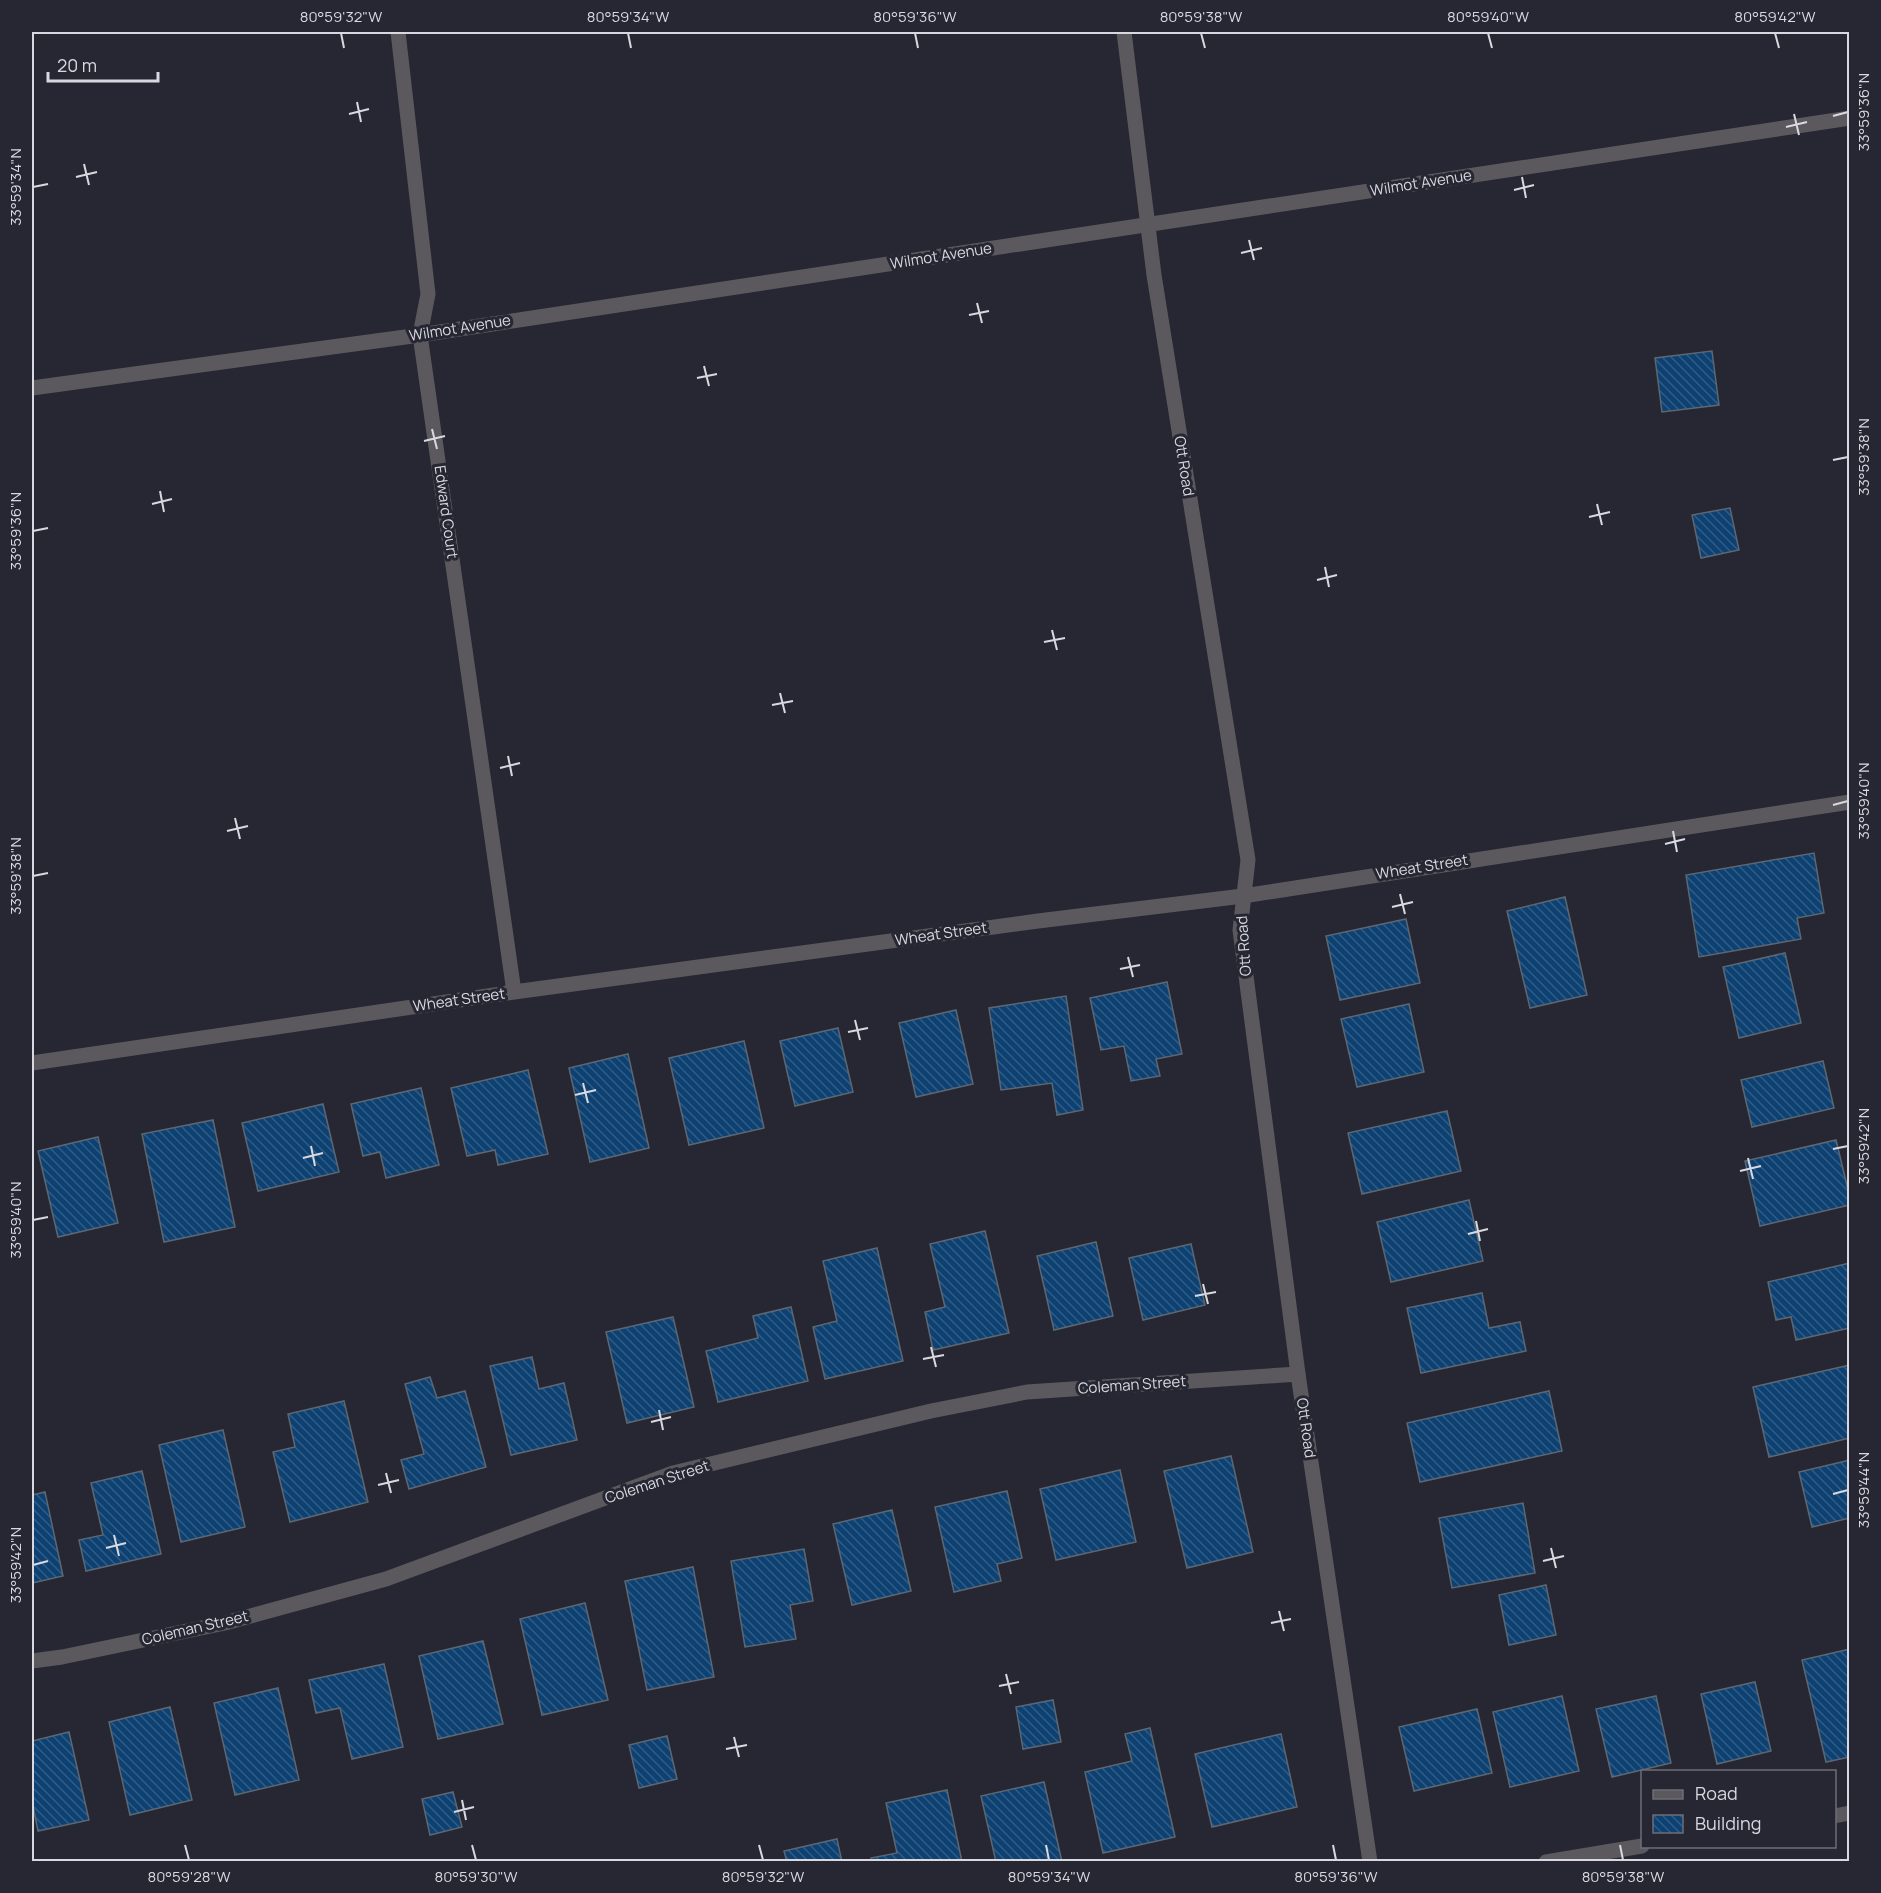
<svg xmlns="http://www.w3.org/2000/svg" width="1881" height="1893" font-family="Manrope,sans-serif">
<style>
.building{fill:url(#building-back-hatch);stroke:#5d6772;stroke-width:1.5}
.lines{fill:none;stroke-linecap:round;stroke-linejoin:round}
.minor{stroke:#5c595e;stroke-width:15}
.tertiary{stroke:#5c595e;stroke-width:15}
.ticks{fill:none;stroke:#d8d9e0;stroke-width:2}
.labels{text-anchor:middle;stroke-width:6;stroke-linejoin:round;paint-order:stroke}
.street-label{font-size:15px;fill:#d8d9e0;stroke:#262732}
.neatline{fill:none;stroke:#d8d9e0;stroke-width:2}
.ticks-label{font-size:15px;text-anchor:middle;fill:#d8d9e0}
</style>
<defs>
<pattern id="building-back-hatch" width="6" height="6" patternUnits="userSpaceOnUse" patternTransform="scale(1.5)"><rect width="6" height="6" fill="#0d4172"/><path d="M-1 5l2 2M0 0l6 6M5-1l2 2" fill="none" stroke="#305c86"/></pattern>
</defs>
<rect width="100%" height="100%" fill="#262732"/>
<path class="building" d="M 1712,351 L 1719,405 L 1662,412 L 1655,358 Z
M 1730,508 L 1739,550 L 1701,558 L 1692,515 Z
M 1814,853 L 1824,913 L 1797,918 L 1801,939 L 1699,957 L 1686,875 Z
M 1565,897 L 1587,995 L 1530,1008 L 1507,911 Z
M 1406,919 L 1420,983 L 1340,1000 L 1326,936 Z
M 1785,953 L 1801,1023 L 1739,1038 L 1723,967 Z
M 1167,982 L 1182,1054 L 1156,1059 L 1160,1076 L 1131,1081 L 1124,1046 L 1101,1050 L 1090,998 Z
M 1066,996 L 1083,1110 L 1057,1115 L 1052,1083 L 1001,1090 L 989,1008 Z
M 1409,1004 L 1424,1072 L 1357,1087 L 1341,1019 Z
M 956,1010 L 973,1084 L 916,1097 L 899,1023 Z
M 838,1028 L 853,1092 L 795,1106 L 780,1041 Z
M 744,1041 L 764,1128 L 689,1145 L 669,1058 Z
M 628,1054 L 649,1148 L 590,1162 L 569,1068 Z
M 1823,1061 L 1834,1108 L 1752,1127 L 1741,1080 Z
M 528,1070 L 548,1154 L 498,1165 L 495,1150 L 467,1156 L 451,1088 Z
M 421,1088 L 439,1165 L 386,1178 L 380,1152 L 363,1156 L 351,1104 Z
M 323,1104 L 339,1172 L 258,1191 L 242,1123 Z
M 1447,1111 L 1461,1171 L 1362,1194 L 1348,1133 Z
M 213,1120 L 235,1227 L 164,1242 L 142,1134 Z
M 98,1137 L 118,1223 L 58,1237 L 38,1151 Z
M 1836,1140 L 1850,1198 L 1850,1205 L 1760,1226 L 1745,1161 Z
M 1469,1200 L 1483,1261 L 1391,1282 L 1377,1222 Z
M 985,1231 L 1009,1333 L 933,1350 L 925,1312 L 945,1307 L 930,1244 Z
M 1096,1242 L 1113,1316 L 1054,1330 L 1037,1256 Z
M 1191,1244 L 1205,1305 L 1143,1320 L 1129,1258 Z
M 877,1248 L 903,1361 L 825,1379 L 813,1327 L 837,1321 L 823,1261 Z
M 1850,1263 L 1850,1328 L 1796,1340 L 1791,1317 L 1776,1320 L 1768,1282 Z
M 1482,1293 L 1489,1328 L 1520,1322 L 1526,1351 L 1421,1373 L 1407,1308 Z
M 791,1307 L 808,1381 L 718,1402 L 706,1351 L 758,1338 L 753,1316 Z
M 673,1317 L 694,1407 L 627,1423 L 606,1332 Z
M 532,1357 L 539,1389 L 564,1383 L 577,1440 L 511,1455 L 490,1366 Z
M 1850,1365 L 1850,1438 L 1769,1457 L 1753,1387 Z
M 430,1377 L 437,1398 L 465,1391 L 486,1467 L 409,1489 L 401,1460 L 424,1454 L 405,1384 Z
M 1549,1391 L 1562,1451 L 1420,1482 L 1407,1423 Z
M 344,1401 L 368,1502 L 290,1522 L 273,1452 L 295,1447 L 288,1414 Z
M 223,1430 L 245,1527 L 181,1542 L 159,1445 Z
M 1231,1456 L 1253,1552 L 1187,1568 L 1164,1471 Z
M 1850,1460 L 1850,1518 L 1812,1527 L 1799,1472 Z
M 1120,1470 L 1136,1542 L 1056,1560 L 1040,1489 Z
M 142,1471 L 161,1554 L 86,1571 L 79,1540 L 103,1535 L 91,1483 Z
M 1007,1491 L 1022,1558 L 997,1564 L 1001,1581 L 954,1592 L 935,1507 Z
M 45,1492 L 63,1576 L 32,1583 L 32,1495 Z
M 1523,1503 L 1535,1573 L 1452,1588 L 1439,1518 Z
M 892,1510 L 911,1591 L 852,1605 L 833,1524 Z
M 804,1549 L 813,1601 L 790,1605 L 796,1639 L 745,1647 L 731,1561 Z
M 693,1567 L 714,1677 L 647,1690 L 625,1581 Z
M 1546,1585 L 1556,1635 L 1509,1645 L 1499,1595 Z
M 585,1603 L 608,1700 L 542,1715 L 520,1619 Z
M 483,1641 L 503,1724 L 438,1739 L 419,1656 Z
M 1850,1649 L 1850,1757 L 1826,1762 L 1802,1660 Z
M 384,1664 L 403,1747 L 352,1759 L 340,1708 L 316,1713 L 309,1680 Z
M 1755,1682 L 1771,1751 L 1717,1764 L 1701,1694 Z
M 278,1688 L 299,1780 L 235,1795 L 214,1703 Z
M 1562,1696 L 1579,1771 L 1510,1787 L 1493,1712 Z
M 1656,1696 L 1671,1763 L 1612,1777 L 1596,1709 Z
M 1053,1700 L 1061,1742 L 1023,1749 L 1016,1707 Z
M 170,1707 L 192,1800 L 130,1815 L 109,1722 Z
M 1477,1709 L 1492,1773 L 1414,1791 L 1399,1727 Z
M 1150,1728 L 1175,1837 L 1103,1853 L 1085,1772 L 1132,1761 L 1125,1734 Z
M 69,1732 L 89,1820 L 38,1831 L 32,1801 L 32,1741 Z
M 1281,1734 L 1297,1807 L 1212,1827 L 1195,1754 Z
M 667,1736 L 677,1779 L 639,1788 L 629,1745 Z
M 1044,1782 L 1062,1862 L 996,1862 L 981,1796 Z
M 947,1790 L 962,1862 L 872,1862 L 871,1858 L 897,1853 L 886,1803 Z
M 453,1792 L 462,1827 L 430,1835 L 422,1799 Z
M 837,1839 L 842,1862 L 787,1862 L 784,1851 Z"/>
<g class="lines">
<path class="minor" d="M 398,32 L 428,294 L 420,335 L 514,992
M 32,388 L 420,335 L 1850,118
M 32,1063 L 514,992 L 1038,921 L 1243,896 L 1850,802
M 32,1661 L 62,1657 L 225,1623 L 386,1579 L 673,1473 L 931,1411 L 1027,1392 L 1298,1374"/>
<path class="tertiary" d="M 1124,32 L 1154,275 L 1248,860 L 1240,930 L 1298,1374 L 1370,1862
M 1834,1816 L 1850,1813
M 1546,1862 L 1642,1846"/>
</g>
<path class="ticks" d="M 341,33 L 344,48M 628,33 L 631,48M 915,33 L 918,48M 1201,33 L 1205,48M 1488,33 L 1492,48M 1775,33 L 1779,48M 357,102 L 361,122M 349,114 L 369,109M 1794,114 L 1799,135M 1833,116 L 1848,112M 1786,127 L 1807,122M 84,164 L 89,185M 76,177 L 97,172M 1522,177 L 1526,198M 33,187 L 48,184M 1514,190 L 1534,185M 1249,240 L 1254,260M 1241,253 L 1262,248M 977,303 L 982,323M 969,315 L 989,311M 704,366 L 709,386M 697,378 L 717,374M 432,429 L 437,449M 424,441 L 445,436M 1833,460 L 1848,457M 160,491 L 164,512M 152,504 L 172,499M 1597,504 L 1602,525M 1589,517 L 1610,512M 33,531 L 48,528M 1325,567 L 1329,587M 1317,580 L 1337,575M 1052,630 L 1057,650M 1044,642 L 1065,638M 780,693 L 785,713M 772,705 L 793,701M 508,756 L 512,776M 500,768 L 520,763M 1833,805 L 1848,801M 235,818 L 240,839M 227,831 L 248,826M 1673,831 L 1677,852M 1665,844 L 1685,839M 33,876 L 48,873M 1400,894 L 1405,914M 1392,907 L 1413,902M 1128,957 L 1133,977M 1120,969 L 1140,965M 855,1020 L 860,1040M 848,1032 L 868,1028M 583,1083 L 588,1103M 575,1095 L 596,1090M 311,1146 L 315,1166M 1833,1149 L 1848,1146M 303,1158 L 323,1153M 1748,1158 L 1753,1179M 1740,1171 L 1761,1166M 33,1220 L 48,1217M 1476,1221 L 1480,1241M 1468,1234 L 1488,1229M 1203,1284 L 1208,1304M 1195,1296 L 1216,1292M 931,1347 L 936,1367M 923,1359 L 944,1355M 659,1410 L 663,1430M 651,1422 L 671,1417M 386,1473 L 391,1493M 378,1485 L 399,1480M 1833,1494 L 1848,1490M 114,1535 L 119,1556M 106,1548 L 126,1543M 1551,1548 L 1556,1568M 1543,1561 L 1564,1556M 33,1565 L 48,1561M 1279,1611 L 1284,1631M 1271,1623 L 1291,1619M 1006,1674 L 1011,1694M 999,1686 L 1019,1682M 734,1737 L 739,1757M 726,1749 L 747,1745M 462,1800 L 466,1820M 454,1812 L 474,1807M 185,1845 L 189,1860M 472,1845 L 476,1860M 759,1845 L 763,1860M 1046,1845 L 1049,1860M 1333,1845 L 1336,1860M 1620,1845 L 1623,1860"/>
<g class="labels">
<g class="street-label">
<text transform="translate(1421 183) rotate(-9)" y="5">Wilmot Avenue</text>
<text transform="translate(941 256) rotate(-9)" y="5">Wilmot Avenue</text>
<text transform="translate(460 328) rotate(-9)" y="5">Wilmot Avenue</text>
<text transform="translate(1184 466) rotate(81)" y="5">Ott Road</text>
<text transform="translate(446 512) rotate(82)" y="5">Edward Court</text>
<text transform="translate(1422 867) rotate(-9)" y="5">Wheat Street</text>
<text transform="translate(941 934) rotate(-8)" y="5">Wheat Street</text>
<text transform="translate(1244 946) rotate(-94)" y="5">Ott Road</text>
<text transform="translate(459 1000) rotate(-8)" y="5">Wheat Street</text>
<text transform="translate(1132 1385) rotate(-4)" y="5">Coleman Street</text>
<text transform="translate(1306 1428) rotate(82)" y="5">Ott Road</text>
<text transform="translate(657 1482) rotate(-18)" y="5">Coleman Street</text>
<text transform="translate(195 1628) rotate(-13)" y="5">Coleman Street</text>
</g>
</g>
<rect width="1881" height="1893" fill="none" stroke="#262732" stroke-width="66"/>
<rect x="1641" y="1770" width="195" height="78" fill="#262732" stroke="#6d6e78" stroke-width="1.5"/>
<rect x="1653" y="1790" width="30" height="9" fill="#5c595e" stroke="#6d6e78" stroke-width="1.5"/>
<text x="1695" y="1800" font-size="18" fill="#d8d9e0">Road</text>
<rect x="1653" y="1815" width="30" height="18" fill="url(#building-back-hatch)" stroke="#6d6e78" stroke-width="1.5"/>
<text x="1695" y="1830" font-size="18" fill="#d8d9e0">Building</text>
<path d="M48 72v9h110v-9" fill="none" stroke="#d8d9e0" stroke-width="3"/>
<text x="57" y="72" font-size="18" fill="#d8d9e0" stroke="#262732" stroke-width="4.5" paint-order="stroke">20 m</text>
<rect x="33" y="33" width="1815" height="1827" class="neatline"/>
<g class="ticks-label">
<text x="341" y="22">80°59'32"W</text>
<text x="628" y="22">80°59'34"W</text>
<text x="915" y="22">80°59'36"W</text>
<text x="1201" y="22">80°59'38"W</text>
<text x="1488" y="22">80°59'40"W</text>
<text x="1775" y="22">80°59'42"W</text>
<text transform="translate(1864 112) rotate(-90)" y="5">33°59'36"N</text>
<text transform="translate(16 187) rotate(-90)" y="5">33°59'34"N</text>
<text transform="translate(1864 457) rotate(-90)" y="5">33°59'38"N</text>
<text transform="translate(16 531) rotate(-90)" y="5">33°59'36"N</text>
<text transform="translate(1864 801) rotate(-90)" y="5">33°59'40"N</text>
<text transform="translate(16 876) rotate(-90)" y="5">33°59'38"N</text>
<text transform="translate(1864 1146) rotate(-90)" y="5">33°59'42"N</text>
<text transform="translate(16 1220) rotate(-90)" y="5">33°59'40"N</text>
<text transform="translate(1864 1490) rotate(-90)" y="5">33°59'44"N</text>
<text transform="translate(16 1565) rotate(-90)" y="5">33°59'42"N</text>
<text x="189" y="1882">80°59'28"W</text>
<text x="476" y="1882">80°59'30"W</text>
<text x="763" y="1882">80°59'32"W</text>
<text x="1049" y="1882">80°59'34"W</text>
<text x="1336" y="1882">80°59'36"W</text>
<text x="1623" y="1882">80°59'38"W</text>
</g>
</svg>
